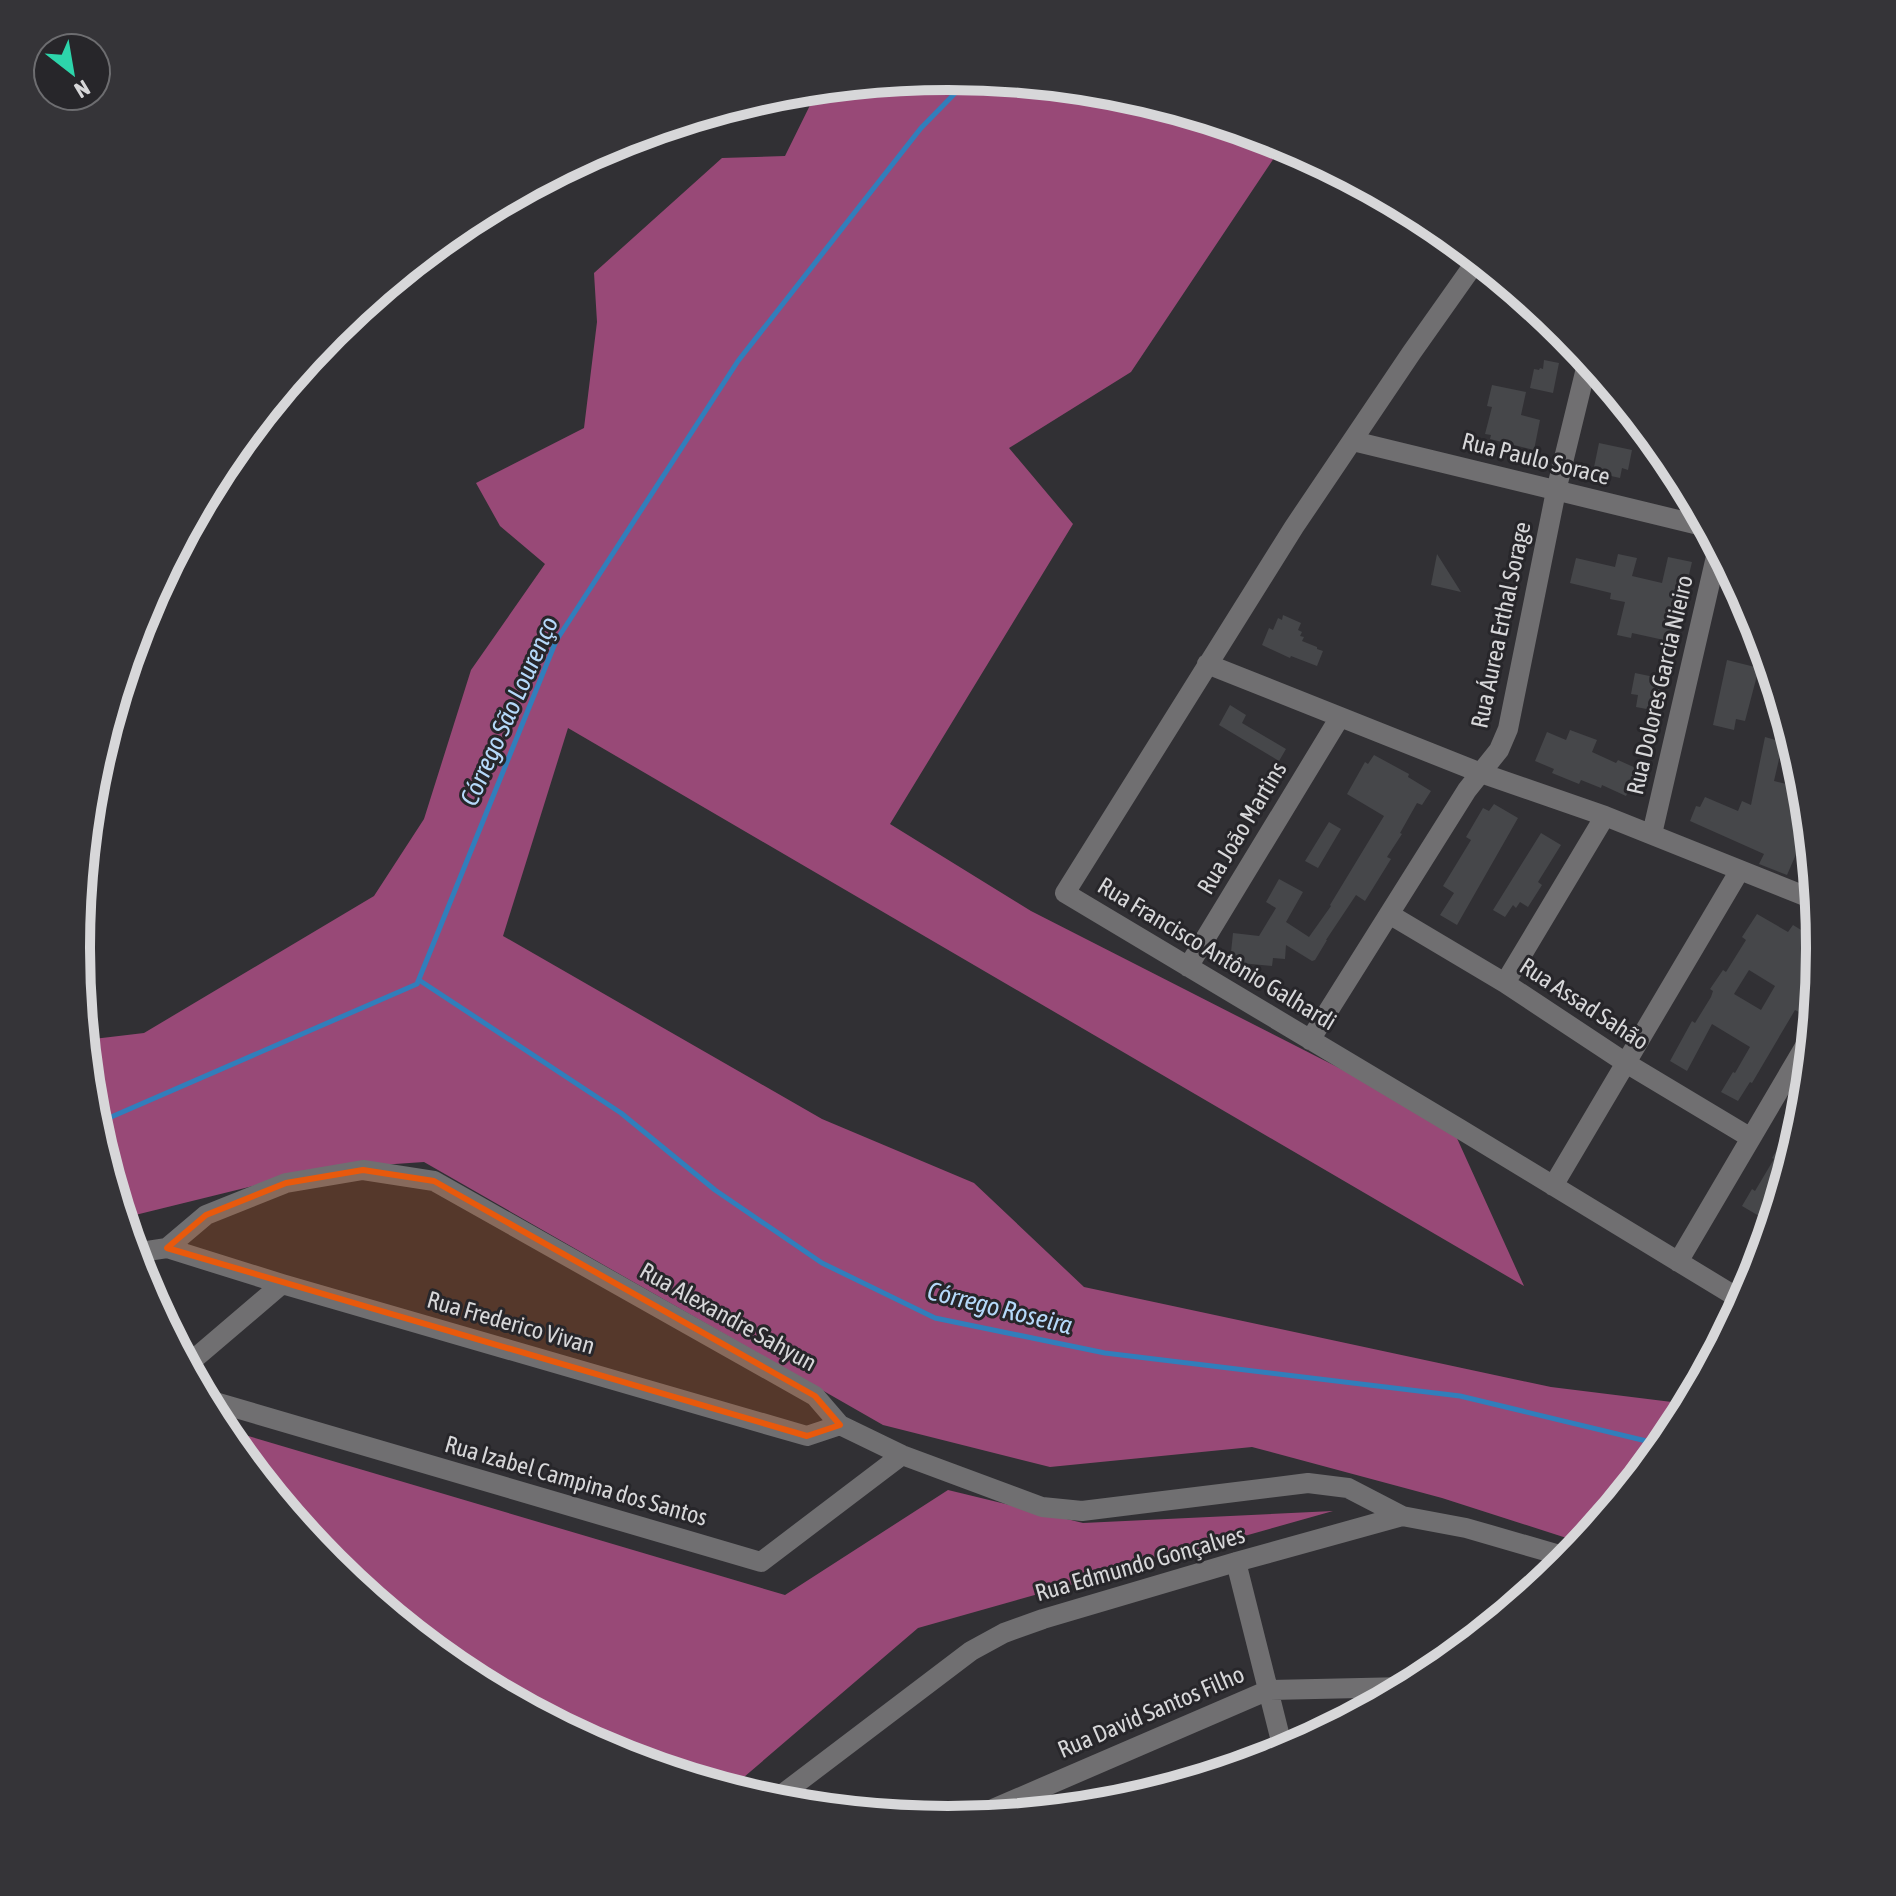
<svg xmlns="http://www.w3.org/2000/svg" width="1896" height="1896" font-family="'Asap Condensed',sans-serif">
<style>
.forest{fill:#984977}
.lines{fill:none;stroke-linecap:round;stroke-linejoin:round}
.stream{stroke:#317ebb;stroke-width:5}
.building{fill:#46474a;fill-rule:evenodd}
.minor{stroke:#706f71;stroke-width:20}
.marked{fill:#e8590c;fill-opacity:0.2;stroke:#e8590c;stroke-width:6;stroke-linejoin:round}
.labels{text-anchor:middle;stroke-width:6;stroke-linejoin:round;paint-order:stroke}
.street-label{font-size:24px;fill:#d7d7d9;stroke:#27262a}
.water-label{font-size:26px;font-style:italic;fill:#b5d9fa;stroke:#27262a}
.rim{fill:none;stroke:#d7d7d9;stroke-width:10}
</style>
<rect width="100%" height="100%" fill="#313034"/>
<path class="forest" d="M 948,76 L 1119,93 L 1284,143 L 1131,372 L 1009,448 L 1073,524 L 890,824 L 1031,911 L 1451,1125 L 1524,1286 L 568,728 L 503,936 L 822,1119 L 974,1183 L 1084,1287 L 1551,1387 L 1688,1404 L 1673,1433 L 1582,1543 L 1442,1498 L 1252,1447 L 1050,1467 L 883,1425 L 424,1162 L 322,1169 L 123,1218 L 93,1118 L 85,1040 L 144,1033 L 374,896 L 424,819 L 471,670 L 545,564 L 500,526 L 476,483 L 584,428 L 597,322 L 594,273 L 722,158 L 785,156 L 818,89 Z
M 221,1428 L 785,1595 L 948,1490 L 1083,1523 L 1333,1511 L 918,1628 L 730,1789 L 614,1753 L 463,1673 L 331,1564 Z"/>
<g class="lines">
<path class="stream" d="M 419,980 L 621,1113 L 715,1190 L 822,1263 L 935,1318 L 1105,1353 L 1460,1396 L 1663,1445
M 95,1124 L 417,984 L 556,641 L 738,361 L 921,128 L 970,78"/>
</g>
<path class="building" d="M 1544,360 L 1559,363 L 1553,393 L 1530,388 L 1534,369 L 1539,370 L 1540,368 L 1543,369 Z
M 1492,385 L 1526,392 L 1521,415 L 1540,420 L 1534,450 L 1490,439 L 1491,435 L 1485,434 L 1492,407 L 1487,406 Z
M 1599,443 L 1632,450 L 1628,470 L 1622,468 L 1620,478 L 1593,472 Z
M 1437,554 L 1461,592 L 1431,585 Z
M 1618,554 L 1637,558 L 1632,576 L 1662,583 L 1668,557 L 1692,562 L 1673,642 L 1632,633 L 1631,638 L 1617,635 L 1625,602 L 1610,599 L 1611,593 L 1570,583 L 1576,558 L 1615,567 Z
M 1283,615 L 1301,623 L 1298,630 L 1302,632 L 1300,636 L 1304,637 L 1302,641 L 1317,647 L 1317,649 L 1323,651 L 1317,666 L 1291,656 L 1290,658 L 1262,645 L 1269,628 L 1273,630 L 1278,618 L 1282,620 Z
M 1727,660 L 1759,668 L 1745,721 L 1736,719 L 1734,730 L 1713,725 Z
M 1635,673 L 1664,679 L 1657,711 L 1636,707 L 1638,695 L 1631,694 Z
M 1230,705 L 1246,715 L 1242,723 L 1286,749 L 1279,761 L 1219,725 Z
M 1570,730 L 1597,740 L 1592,752 L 1616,763 L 1618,760 L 1638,769 L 1626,796 L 1602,785 L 1601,788 L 1581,780 L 1579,784 L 1552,773 L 1554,769 L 1535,761 L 1547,732 L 1566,740 Z
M 1765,737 L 1783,742 L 1774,781 L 1804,788 L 1807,818 L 1796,843 L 1800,845 L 1787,875 L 1759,864 L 1764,854 L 1690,821 L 1696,806 L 1700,807 L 1705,797 L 1738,811 L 1742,801 L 1751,805 Z
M 1374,755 L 1409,774 L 1408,777 L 1431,791 L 1422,805 L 1417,803 L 1400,833 L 1402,834 L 1387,857 L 1391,859 L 1365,901 L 1356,895 L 1326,940 L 1327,940 L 1315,960 L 1312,961 L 1286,945 L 1285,959 L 1273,958 L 1272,966 L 1230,962 L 1233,933 L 1259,936 L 1276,908 L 1266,902 L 1279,879 L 1303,892 L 1286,922 L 1309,937 L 1331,906 L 1330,905 L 1384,816 L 1347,794 L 1365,762 L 1368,764 Z
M 1494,804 L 1518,818 L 1457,925 L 1440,915 L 1454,893 L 1443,886 L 1471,840 L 1466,837 L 1483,808 L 1489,811 Z
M 1329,822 L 1341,829 L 1318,868 L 1305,861 Z
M 1541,833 L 1561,845 L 1538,882 L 1542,885 L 1528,907 L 1520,902 L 1516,908 L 1513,905 L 1505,917 L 1493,910 Z
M 1757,914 L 1788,932 L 1793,925 L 1819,941 L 1817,983 L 1799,1012 L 1795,1010 L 1752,1083 L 1750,1082 L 1738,1101 L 1721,1092 L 1733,1072 L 1735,1073 L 1750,1047 L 1712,1024 L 1687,1071 L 1670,1061 L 1692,1021 L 1695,1023 L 1711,997 L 1713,991 L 1710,989 L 1723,970 L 1726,972 L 1746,940 L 1742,937 ZM 1749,970 L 1775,986 L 1761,1010 L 1734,994 Z
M 1783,1140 L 1795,1147 L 1785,1177 L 1774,1195 L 1779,1199 L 1772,1221 L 1760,1214 L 1759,1216 L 1742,1206 L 1752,1189 L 1755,1191 L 1774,1159 L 1772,1158 Z"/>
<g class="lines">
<path class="minor" d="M 1477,260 L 1412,352 L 1294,527 L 1065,893 L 1460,1129 L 1743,1301
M 1353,441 L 1707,527
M 1207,664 L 1481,773 L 1605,816 L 1815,900
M 1652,834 L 1718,548
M 1389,914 L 1505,983 L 1626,1063 L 1751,1138
M 1188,967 L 1340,717
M 1505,983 L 1605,816
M 1310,1040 L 1467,790 L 1499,750 L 1508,729 L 1556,491 L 1588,360
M 1553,1186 L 1740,870
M 167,1248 L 282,1284 L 807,1436 L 840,1425
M 134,1253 L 167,1248 L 206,1215 L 286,1183 L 363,1170 L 434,1181 L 815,1396 L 840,1425 L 902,1455 L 1042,1507 L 1082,1511 L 1308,1483 L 1348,1488 L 1402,1516
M 1678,1262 L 1811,1036
M 187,1365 L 282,1284
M 205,1399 L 761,1562 L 902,1455
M 1236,1562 L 1284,1753
M 772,1802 L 971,1651 L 1004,1633 L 1043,1619 L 1236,1562 L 1402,1516 L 1466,1528 L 1570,1558
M 972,1818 L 1269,1690 L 1406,1687"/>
</g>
<path class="marked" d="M 363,1170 L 434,1181 L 815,1396 L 840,1425 L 807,1436 L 167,1248 L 206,1215 L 286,1183 Z"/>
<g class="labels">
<g class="street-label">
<text transform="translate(1536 459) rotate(14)" y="8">Rua Paulo Sorace</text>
<text transform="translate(1501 625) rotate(-78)" y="8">Rua Áurea Erthal Sorage</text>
<text transform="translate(1660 685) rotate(-77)" y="8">Rua Dolores Garcia Nieiro</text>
<text transform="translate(1242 828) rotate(-59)" y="8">Rua João Martins</text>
<text transform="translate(1217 954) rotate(31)" y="8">Rua Francisco Antônio Galhardi</text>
<text transform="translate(1584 1004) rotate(33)" y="8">Rua Assad Sahão</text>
<text transform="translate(728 1317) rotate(29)" y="8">Rua Alexandre Sahyun</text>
<text transform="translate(511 1323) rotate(16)" y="8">Rua Frederico Vivan</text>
<text transform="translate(576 1481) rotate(16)" y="8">Rua Izabel Campina dos Santos</text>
<text transform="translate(1140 1564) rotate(-16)" y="8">Rua Edmundo Gonçalves</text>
<text transform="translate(1151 1712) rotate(-23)" y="8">Rua David Santos Filho</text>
</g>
<g class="water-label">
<text transform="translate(509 711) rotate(-66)" y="9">Córrego São Lourenço</text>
<text transform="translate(1000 1308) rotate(14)" y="9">Córrego Roseira</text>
</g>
</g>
<path d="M0 0H1896V1896H0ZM90 948a858 858 0 1 1 1716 0a858 858 0 1 1-1716 0Z" fill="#353438" fill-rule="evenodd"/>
<path class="rim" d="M90 948a858 858 0 1 1 1716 0a858 858 0 1 1-1716 0Z"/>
<g transform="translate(72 72) rotate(149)"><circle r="38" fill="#27262a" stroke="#6d6d70" stroke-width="2"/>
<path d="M0-6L14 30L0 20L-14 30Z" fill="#2dd5ab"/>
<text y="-12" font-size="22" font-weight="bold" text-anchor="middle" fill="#d7d7d9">N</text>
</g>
</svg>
